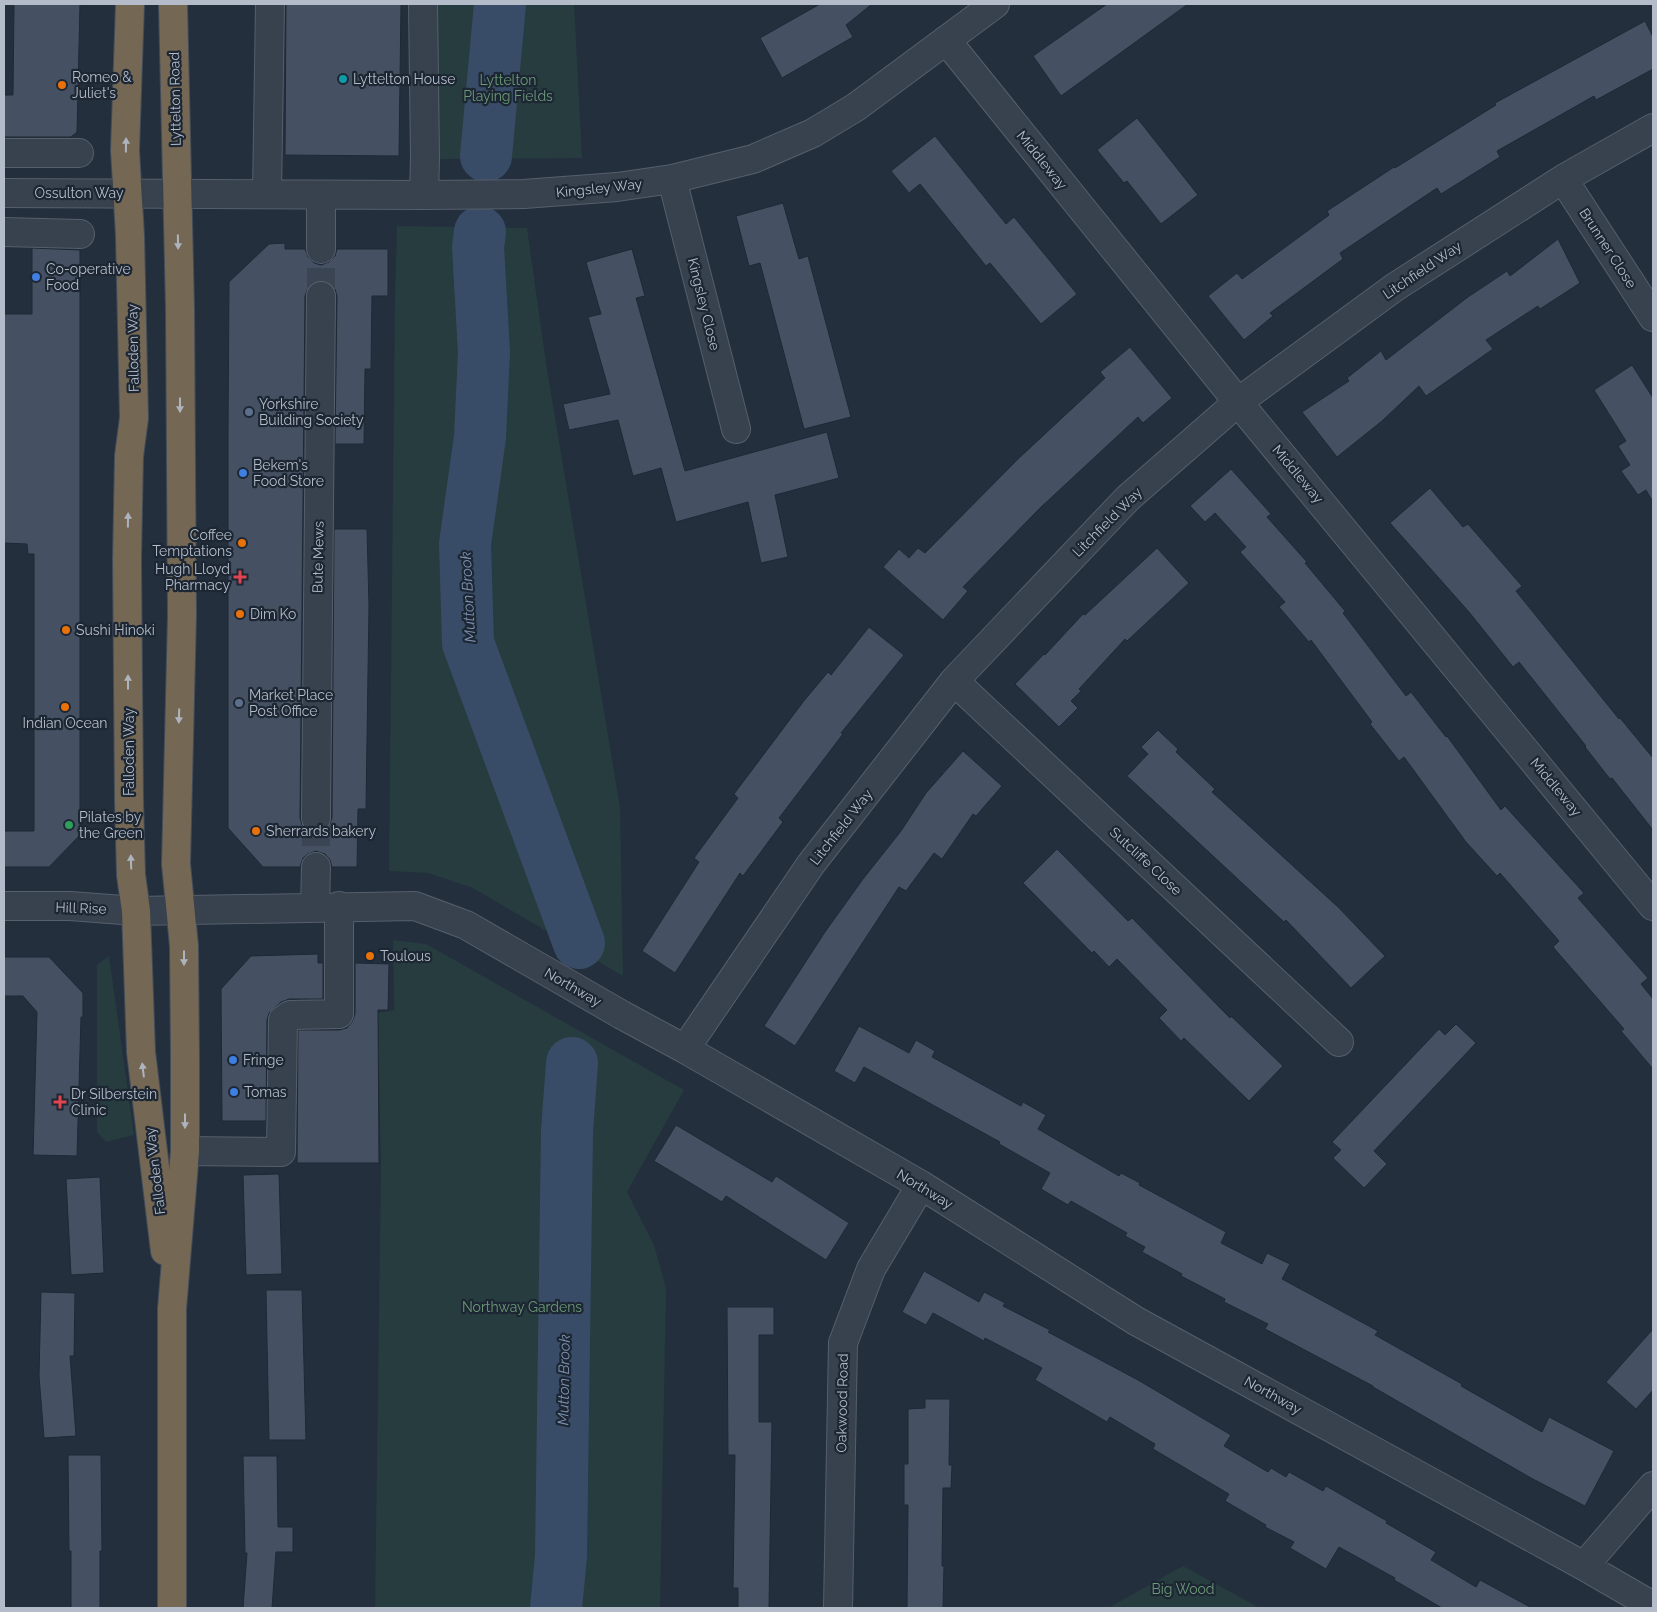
<svg xmlns="http://www.w3.org/2000/svg" width="1657" height="1612" font-family="Raleway,sans-serif">
<style>
.green{fill:#263c3f}
.lines{fill:none;stroke-linecap:round;stroke-linejoin:round}
.river{stroke:#394c67;stroke-width:52}
.building{fill:#455162;stroke:#1f2835}
.minor-tunnel{stroke:#3a4453;stroke-width:28;stroke-dasharray:28 14;stroke-linecap:butt}
.minor-casing{stroke:#565f6c;stroke-width:30}
.highway-casing{stroke:#434c59;stroke-width:30}
.minor{stroke:#38414e;stroke-width:28}
.highway{stroke:#746855;stroke-width:28}
.oneway{fill:#aeb4bd}
.culture-dot{fill:#0f9aa8;stroke:#1d2633;stroke-width:2}
.food-dot{fill:#e8710a;stroke:#1d2633;stroke-width:2}
.shop-dot{fill:#3f7fe0;stroke:#1d2633;stroke-width:2}
.service-dot{fill:#5c6f8a;stroke:#1d2633;stroke-width:2}
.health-dot{fill:#e0444e;stroke:#1d2633;stroke-width:2}
.leisure-dot{fill:#2e9e5b;stroke:#1d2633;stroke-width:2}
.labels{text-anchor:middle;stroke-width:4.5;stroke-linejoin:round;paint-order:stroke}
.poi-label{font-size:14px;fill:#b4bcc9;stroke:#1d2633;text-anchor:start}
.park-label{font-size:14px;fill:#6b9a76;stroke:#1d2633}
.street-label{font-size:14px;fill:#b4bcc9;stroke:#1d2633}
.water-label{font-size:15px;font-style:italic;fill:#7c92b1;stroke:#1d2633}
</style>
<rect width="100%" height="100%" fill="#242f3e"/>
<path class="green" d="M 438,4 L 574,4 L 582,158 L 438,159 Z
M 397,226 L 527,228 L 546,363 L 620,807 L 623,976 L 473,888 L 428,873 L 389,871 L 395,296 Z
M 393,940 L 426,944 L 684,1090 L 627,1192 L 654,1245 L 666,1288 L 660,1608 L 375,1608 L 381,1166 L 378,1013 L 394,1010 Z
M 109,956 L 134,1135 L 106,1142 L 97,1132 L 97,965 Z
M 1183,1566 L 1260,1608 L 1108,1608 Z"/>
<g class="lines">
<path class="river" d="M 486,156 L 500,4
M 480,232 L 478,247 L 484,352 L 480,437 L 465,544 L 468,643 L 579,943
M 556,1608 L 561,1556 L 567,1131 L 572,1063"/>
</g>
<path class="building" d="M 14,4 L 80,4 L 77,132 L 71,137 L 4,137 L 4,95 L 13,95 Z
M 286,4 L 401,4 L 399,156 L 285,155 Z
M 820,4 L 872,4 L 846,25 L 853,37 L 782,78 L 760,38 Z
M 1107,4 L 1188,4 L 1061,96 L 1033,56 Z
M 1645,21 L 1653,37 L 1653,69 L 1596,100 L 1594,96 L 1497,151 L 1500,157 L 1441,194 L 1437,188 L 1340,253 L 1343,259 L 1270,313 L 1273,316 L 1244,340 L 1208,296 L 1237,273 L 1242,279 L 1329,215 L 1327,211 L 1394,167 L 1395,168 L 1496,105 L 1495,103 Z
M 1137,118 L 1198,195 L 1161,224 L 1127,181 L 1124,183 L 1097,150 Z
M 935,136 L 1006,224 L 1014,217 L 1077,294 L 1041,324 L 990,263 L 986,266 L 920,184 L 909,193 L 891,171 Z
M 783,203 L 799,259 L 808,256 L 851,417 L 804,429 L 760,263 L 749,266 L 736,216 Z
M 1558,239 L 1580,283 L 1540,309 L 1538,306 L 1486,340 L 1493,349 L 1426,396 L 1419,386 L 1382,421 L 1337,457 L 1302,412 L 1349,381 L 1347,378 L 1381,351 L 1386,360 L 1468,297 L 1507,271 L 1510,276 Z
M 285,243 L 285,249 L 305,249 L 308,257 L 314,263 L 321,265 L 329,262 L 335,256 L 337,249 L 388,249 L 388,296 L 372,296 L 371,369 L 365,369 L 364,444 L 335,444 L 337,296 L 335,289 L 328,282 L 321,280 L 313,283 L 308,288 L 305,296 L 300,818 L 302,825 L 308,831 L 316,834 L 324,831 L 329,826 L 332,818 L 334,529 L 367,529 L 369,606 L 366,809 L 358,809 L 357,867 L 332,867 L 330,860 L 325,854 L 316,851 L 308,854 L 303,858 L 300,867 L 263,867 L 228,828 L 228,431 L 229,282 L 269,244 Z
M 32,248 L 80,250 L 80,835 L 49,867 L 4,867 L 4,831 L 34,831 L 34,554 L 28,554 L 27,544 L 4,543 L 4,314 L 32,314 Z
M 632,249 L 645,296 L 636,298 L 685,471 L 827,432 L 839,478 L 775,495 L 788,557 L 761,563 L 748,502 L 676,522 L 661,468 L 633,476 L 618,420 L 569,430 L 563,404 L 610,394 L 588,317 L 601,314 L 586,262 Z
M 1130,347 L 1172,398 L 1143,423 L 1138,417 L 1039,509 L 963,587 L 968,591 L 943,620 L 883,567 L 899,549 L 909,558 L 918,548 L 925,553 L 1018,459 L 1105,378 L 1100,372 Z
M 1632,365 L 1653,398 L 1653,502 L 1646,490 L 1638,495 L 1621,471 L 1630,465 L 1618,446 L 1626,441 L 1594,390 Z
M 1231,469 L 1271,514 L 1267,517 L 1307,562 L 1305,563 L 1345,611 L 1343,613 L 1406,696 L 1411,692 L 1446,737 L 1447,736 L 1501,810 L 1505,806 L 1584,893 L 1578,898 L 1648,978 L 1641,984 L 1653,999 L 1653,1069 L 1621,1031 L 1624,1029 L 1553,947 L 1559,941 L 1500,873 L 1497,876 L 1466,842 L 1404,757 L 1399,761 L 1370,724 L 1372,722 L 1311,640 L 1309,642 L 1279,607 L 1285,602 L 1240,552 L 1246,547 L 1215,513 L 1205,522 L 1190,506 Z
M 1430,488 L 1463,527 L 1468,524 L 1522,586 L 1516,591 L 1619,719 L 1620,718 L 1653,758 L 1653,830 L 1612,778 L 1610,779 L 1585,747 L 1586,746 L 1519,662 L 1513,667 L 1469,612 L 1390,523 Z
M 1157,548 L 1189,583 L 1127,641 L 1125,639 L 1079,689 L 1081,691 L 1071,701 L 1078,708 L 1059,727 L 1015,684 L 1044,654 L 1045,655 L 1083,614 L 1085,615 Z
M 869,627 L 904,655 L 841,733 L 843,734 L 779,818 L 783,822 L 743,876 L 740,873 L 675,973 L 642,951 L 699,862 L 694,858 L 738,798 L 734,794 L 803,702 L 828,672 L 831,675 Z
M 1158,730 L 1178,749 L 1176,752 L 1215,789 L 1212,792 L 1338,907 L 1385,956 L 1351,988 L 1286,920 L 1284,922 L 1127,776 L 1148,754 L 1141,747 Z
M 963,751 L 1002,786 L 976,816 L 973,814 L 942,859 L 934,853 L 906,891 L 899,887 L 795,1046 L 764,1026 L 825,932 L 863,879 L 901,831 L 926,793 Z
M 1057,849 L 1128,921 L 1132,918 L 1230,1018 L 1231,1016 L 1283,1066 L 1249,1101 L 1184,1038 L 1181,1041 L 1159,1018 L 1167,1010 L 1117,959 L 1109,967 L 1094,951 L 1092,953 L 1023,883 Z
M 318,954 L 318,963 L 323,963 L 323,999 L 289,999 L 281,1002 L 269,1013 L 267,1020 L 266,1121 L 222,1121 L 221,989 L 251,956 Z
M 4,957 L 49,957 L 83,993 L 83,1017 L 81,1017 L 77,1156 L 33,1155 L 37,1012 L 23,996 L 4,996 Z
M 355,963 L 389,964 L 388,1010 L 378,1010 L 379,1163 L 297,1163 L 298,1030 L 339,1030 L 347,1028 L 352,1022 L 355,1014 Z
M 1456,1024 L 1476,1043 L 1374,1151 L 1387,1164 L 1364,1188 L 1333,1158 L 1341,1150 L 1332,1142 L 1439,1029 L 1445,1035 Z
M 859,1026 L 909,1053 L 916,1040 L 935,1051 L 932,1057 L 1021,1106 L 1023,1102 L 1046,1115 L 1038,1129 L 1119,1176 L 1121,1173 L 1140,1183 L 1139,1185 L 1226,1232 L 1221,1243 L 1262,1264 L 1267,1253 L 1290,1264 L 1282,1279 L 1378,1331 L 1375,1335 L 1462,1384 L 1461,1386 L 1542,1432 L 1549,1417 L 1614,1451 L 1585,1506 L 1531,1478 L 1373,1387 L 1373,1386 L 1265,1329 L 1268,1324 L 1224,1302 L 1225,1299 L 1181,1276 L 1182,1274 L 1142,1252 L 1145,1247 L 1125,1236 L 1127,1233 L 1071,1201 L 1068,1205 L 1041,1189 L 1050,1173 L 999,1144 L 1000,1142 L 864,1067 L 855,1083 L 834,1071 Z
M 676,1125 L 772,1182 L 776,1176 L 849,1223 L 826,1260 L 726,1196 L 722,1202 L 654,1161 Z
M 279,1174 L 282,1274 L 246,1275 L 243,1175 Z
M 100,1177 L 104,1273 L 71,1275 L 66,1179 Z
M 924,1271 L 979,1302 L 984,1292 L 1005,1303 L 1003,1306 L 1050,1330 L 1048,1332 L 1138,1380 L 1231,1435 L 1224,1446 L 1268,1472 L 1271,1468 L 1286,1477 L 1289,1472 L 1323,1491 L 1326,1486 L 1387,1521 L 1386,1523 L 1436,1552 L 1431,1560 L 1476,1587 L 1480,1580 L 1532,1608 L 1442,1608 L 1394,1580 L 1395,1578 L 1339,1547 L 1326,1569 L 1290,1548 L 1294,1542 L 1265,1527 L 1266,1525 L 1225,1501 L 1229,1494 L 1153,1449 L 1155,1444 L 1110,1417 L 1107,1422 L 1035,1380 L 1042,1368 L 985,1338 L 984,1341 L 933,1313 L 926,1325 L 902,1312 Z
M 266,1290 L 302,1290 L 306,1440 L 269,1440 Z
M 41,1292 L 75,1293 L 74,1356 L 70,1356 L 76,1436 L 44,1438 L 39,1376 Z
M 727,1307 L 774,1307 L 774,1335 L 759,1335 L 759,1422 L 772,1422 L 769,1608 L 738,1608 L 738,1588 L 733,1588 L 735,1455 L 728,1455 Z
M 1653,1329 L 1653,1390 L 1636,1409 L 1606,1382 Z
M 925,1399 L 950,1399 L 949,1465 L 952,1465 L 951,1488 L 943,1488 L 942,1566 L 944,1566 L 943,1608 L 907,1608 L 908,1505 L 904,1505 L 904,1464 L 908,1464 L 908,1409 L 925,1408 Z
M 68,1455 L 101,1455 L 102,1551 L 100,1551 L 100,1608 L 71,1608 L 71,1551 L 69,1551 Z
M 243,1456 L 277,1456 L 278,1527 L 293,1527 L 293,1552 L 276,1552 L 272,1608 L 243,1608 L 247,1553 L 245,1553 Z"/>
<g class="lines">
<path class="minor-tunnel" d="M 321,296 L 321,249
M 316,818 L 316,867"/>
<g class="minor-casing">
<path id="minor" d="M 423,4 L 425,158 L 424,195
M 946,40 L 1238,402 L 1653,906
M 4,153 L 79,153
M 672,179 L 736,429
M 1563,179 L 1653,317
M 4,193 L 424,195 L 524,194 L 617,187 L 672,179 L 753,159 L 813,133 L 856,107 L 995,4
M 267,193 L 270,4
M 4,232 L 80,234
M 321,249 L 321,195
M 954,681 L 1339,1042
M 316,818 L 321,296
M 4,906 L 70,906 L 136,911 L 415,906 L 466,925 L 622,1015 L 685,1049 L 921,1185 L 1136,1321 L 1584,1566 L 1653,1606
M 315,907 L 316,867
M 685,1049 L 811,864 L 954,681 L 1128,498 L 1238,402 L 1395,287 L 1563,179 L 1653,128
M 185,1151 L 281,1152 L 283,1020 L 290,1015 L 339,1014 L 339,906
M 1584,1566 L 1653,1486
M 838,1608 L 843,1343 L 871,1269 L 921,1185"/>
</g>
<g class="highway-casing">
<path id="highway" d="M 130,4 L 125,150 L 130,236 L 134,418 L 129,456 L 127,560 L 129,800 L 131,875 L 136,911 L 141,1052 L 165,1251
M 172,1608 L 172,1309 L 185,1151 L 185,1057 L 184,946 L 176,864 L 182,615 L 180,309 L 173,4"/>
</g>
<use href="#minor" class="minor"/>
<use href="#highway" class="highway"/>
</g>
<defs><path id="oneway-solid" d="M-6-.8H1V-3.2L6.5 0L1 3.2V.8H-6Z" transform="scale(1.25)"/></defs>
<g class="oneway">
<use href="#oneway-solid" transform="translate(126 145) rotate(-89)"/>
<use href="#oneway-solid" transform="translate(178 242) rotate(89)"/>
<use href="#oneway-solid" transform="translate(180 405) rotate(90)"/>
<use href="#oneway-solid" transform="translate(128 520) rotate(-89)"/>
<use href="#oneway-solid" transform="translate(128 682) rotate(-90)"/>
<use href="#oneway-solid" transform="translate(179 716) rotate(92)"/>
<use href="#oneway-solid" transform="translate(131 862) rotate(-92)"/>
<use href="#oneway-solid" transform="translate(184 958) rotate(90)"/>
<use href="#oneway-solid" transform="translate(143 1070) rotate(-97)"/>
<use href="#oneway-solid" transform="translate(185 1121) rotate(90)"/>
</g>
<circle class="culture-dot" cx="343" cy="79" r="5"/>
<g class="food-dot">
<circle cx="62" cy="85" r="5"/>
<circle cx="242" cy="543" r="5"/>
<circle cx="240" cy="614" r="5"/>
<circle cx="66" cy="630" r="5"/>
<circle cx="65" cy="707" r="5"/>
<circle cx="256" cy="831" r="5"/>
<circle cx="370" cy="956" r="5"/>
</g>
<g class="shop-dot">
<circle cx="36" cy="277" r="5"/>
<circle cx="243" cy="473" r="5"/>
<circle cx="233" cy="1060" r="5"/>
<circle cx="234" cy="1092" r="5"/>
</g>
<g class="service-dot">
<circle cx="249" cy="412" r="5"/>
<circle cx="239" cy="703" r="5"/>
</g>
<g class="health-dot">
<path d="M237.5 569.5h5v5h5v5h-5v5h-5v-5h-5v-5h5z"/>
<path d="M57.5 1094.5h5v5h5v5h-5v5h-5v-5h-5v-5h5z"/>
</g>
<circle class="leisure-dot" cx="69" cy="825" r="5"/>
<g class="labels">
<g class="poi-label">
<text x="72" y="82">Romeo &amp;<tspan x="72" dy="16">Juliet's</tspan></text>
<text x="353" y="84">Lyttelton House</text>
<text x="46" y="274">Co-operative<tspan x="46" dy="16">Food</tspan></text>
<text x="259" y="409">Yorkshire<tspan x="259" dy="16">Building Society</tspan></text>
<text x="253" y="470">Bekem's<tspan x="253" dy="16">Food Store</tspan></text>
<text x="232" y="540" text-anchor="end">Coffee<tspan x="232" dy="16">Temptations</tspan></text>
<text x="230" y="574" text-anchor="end">Hugh Lloyd<tspan x="230" dy="16">Pharmacy</tspan></text>
<text x="250" y="619">Dim Ko</text>
<text x="76" y="635">Sushi Hinoki</text>
<text x="249" y="700">Market Place<tspan x="249" dy="16">Post Office</tspan></text>
<text x="65" y="728" text-anchor="middle">Indian Ocean</text>
<text x="79" y="822">Pilates by<tspan x="79" dy="16">the Green</tspan></text>
<text x="266" y="836">Sherrards bakery</text>
<text x="380" y="961">Toulous</text>
<text x="243" y="1065">Fringe</text>
<text x="244" y="1097">Tomas</text>
<text x="71" y="1099">Dr Silberstein<tspan x="71" dy="16">Clinic</tspan></text>
</g>
<g class="park-label">
<text x="508" y="85">Lyttelton<tspan x="508" dy="16">Playing Fields</tspan></text>
<text x="522" y="1312">Northway Gardens</text>
<text x="1183" y="1594">Big Wood</text>
</g>
<g class="street-label">
<text transform="translate(175 99) rotate(-91)" y="5">Lyttelton Road</text>
<text transform="translate(1042 160) rotate(51)" y="5">Middleway</text>
<text transform="translate(599 188) rotate(-6)" y="5">Kingsley Way</text>
<text x="79" y="198">Ossulton Way</text>
<text transform="translate(1608 248) rotate(57)" y="5">Brunner Close</text>
<text transform="translate(1422 270) rotate(-34)" y="5">Litchfield Way</text>
<text transform="translate(704 304) rotate(76)" y="5">Kingsley Close</text>
<text transform="translate(133 348) rotate(-91)" y="5">Falloden Way</text>
<text transform="translate(1298 474) rotate(50)" y="5">Middleway</text>
<text transform="translate(1107 522) rotate(-45)" y="5">Litchfield Way</text>
<text transform="translate(318 557) rotate(-89)" y="5">Bute Mews</text>
<text transform="translate(129 752) rotate(-90)" y="5">Falloden Way</text>
<text transform="translate(1556 787) rotate(50)" y="5">Middleway</text>
<text transform="translate(841 827) rotate(-52)" y="5">Litchfield Way</text>
<text transform="translate(1146 861) rotate(43)" y="5">Sutcliffe Close</text>
<text transform="translate(81 908) rotate(2)" y="5">Hill Rise</text>
<text transform="translate(573 987) rotate(30)" y="5">Northway</text>
<text transform="translate(155 1171) rotate(-97)" y="5">Falloden Way</text>
<text transform="translate(925 1189) rotate(31)" y="5">Northway</text>
<text transform="translate(1273 1395) rotate(29)" y="5">Northway</text>
<text transform="translate(842 1403) rotate(-89)" y="5">Oakwood Road</text>
</g>
<g class="water-label">
<text transform="translate(468 597) rotate(-93)" y="5">Mutton Brook</text>
<text transform="translate(564 1380) rotate(-89)" y="5">Mutton Brook</text>
</g>
</g>
<rect width="1657" height="1612" fill="none" stroke="#b4bcc9" stroke-width="10"/>
</svg>
